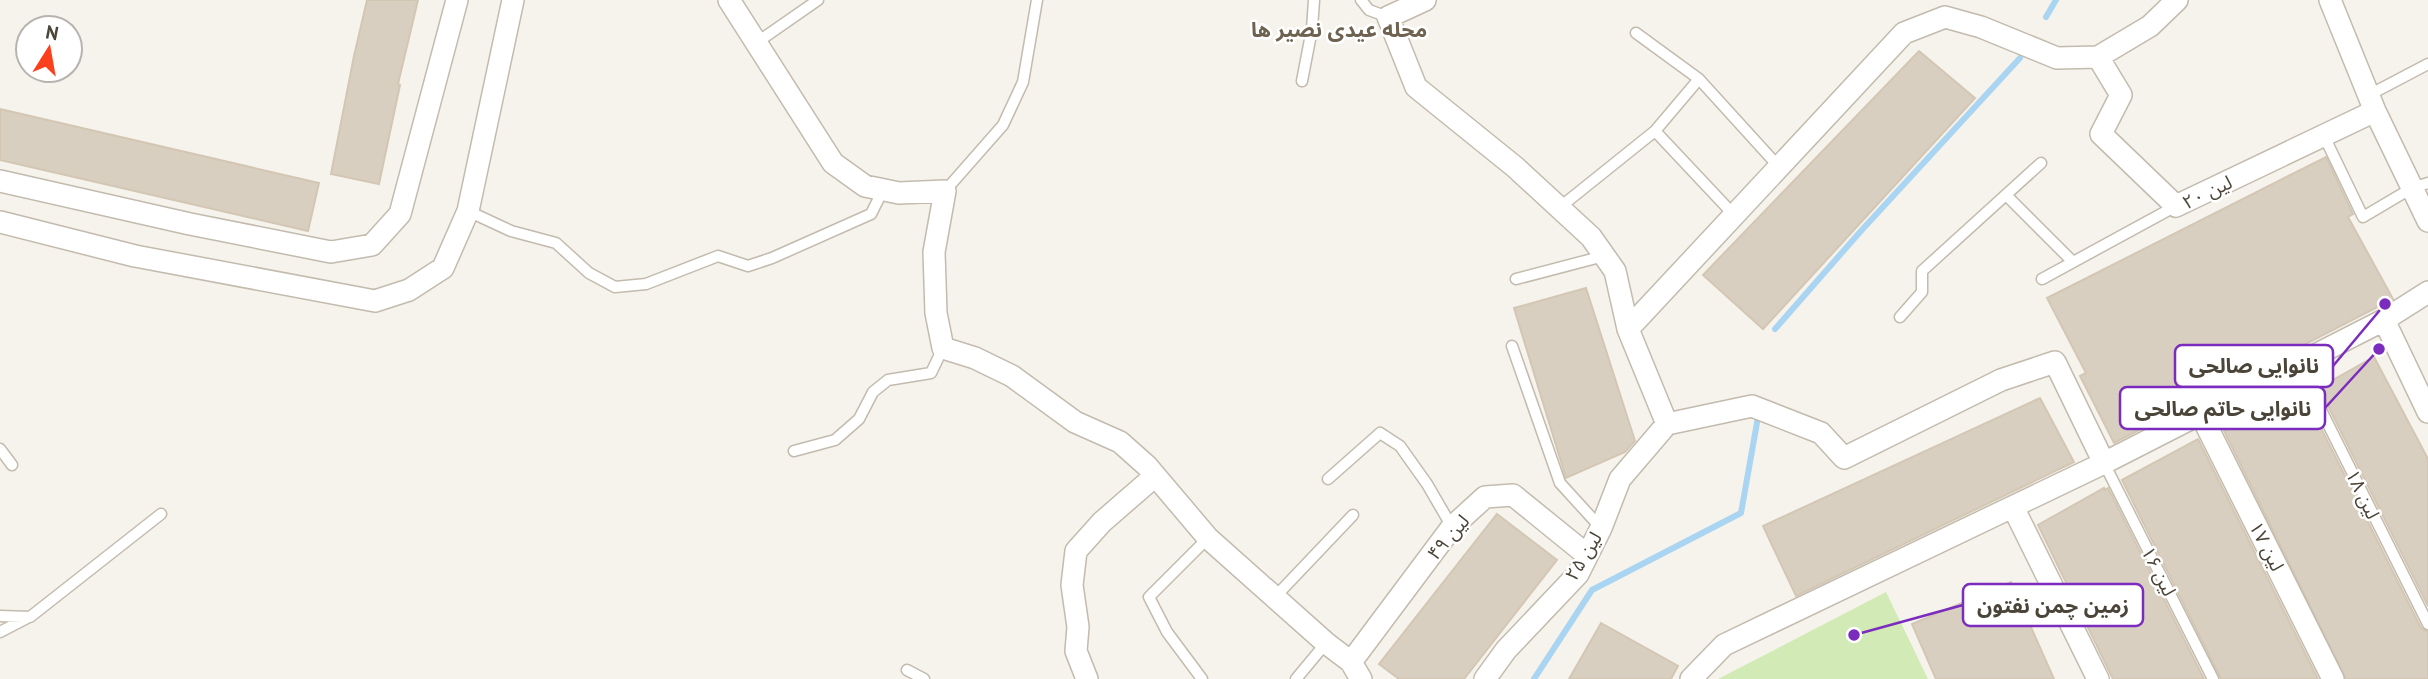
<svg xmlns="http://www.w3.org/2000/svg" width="2428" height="679" font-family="'PT Sans','Noto Sans Arabic',sans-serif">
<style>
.green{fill:#d2eab5}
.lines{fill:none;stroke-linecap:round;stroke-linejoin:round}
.stream{stroke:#a9d4f2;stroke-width:6}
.building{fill:#d8cfc1;stroke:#d3c7b4;stroke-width:2}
.lane-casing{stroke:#c2bbae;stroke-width:13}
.street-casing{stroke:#c2bbae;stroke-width:24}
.lane{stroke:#fff;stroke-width:10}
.street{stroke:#fff;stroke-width:21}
.labels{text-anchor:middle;stroke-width:5;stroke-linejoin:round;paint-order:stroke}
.street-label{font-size:19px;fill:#4b4439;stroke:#fff}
.neighbourhood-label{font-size:21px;font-weight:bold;fill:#6e6250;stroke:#fff}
.leader{fill:none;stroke:#7b2cbf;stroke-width:2.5}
.callout-dot{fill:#7b2cbf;stroke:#fff;stroke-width:2.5}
.callout{fill:#fff;stroke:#7b2cbf;stroke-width:2.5}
.callout-label{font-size:21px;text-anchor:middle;font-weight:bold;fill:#4b4439}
</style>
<rect width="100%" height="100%" fill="#f6f3ec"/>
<path class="green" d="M 1886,592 L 1928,679 L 1718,679 Z"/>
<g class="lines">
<path class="stream" d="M 2046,17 L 2056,0
M 1775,329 L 1860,232 L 2020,58
M 1534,679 L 1592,590 L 1741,513 L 1758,417"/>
</g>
<path class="building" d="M 367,0 L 418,0 L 398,84 L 400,85 L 379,184 L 331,174 L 354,56 Z
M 1919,51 L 1975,98 L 1763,329 L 1703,275 Z
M 0,109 L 319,183 L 308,231 L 0,160 Z
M 2326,157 L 2353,214 L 2348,217 L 2393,299 L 2114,443 L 2080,376 L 2086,373 L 2047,298 Z
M 1586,288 L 1635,441 L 1625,452 L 1566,478 L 1514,308 Z
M 2374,357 L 2428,459 L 2428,606 L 2319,388 Z
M 2301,394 L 2303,397 L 2305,396 L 2421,628 L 2428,632 L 2428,679 L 2346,679 L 2224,431 Z
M 2040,398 L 2074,462 L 1796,596 L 1763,526 Z
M 2198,439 L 2318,679 L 2221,679 L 2122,480 Z
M 2104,488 L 2105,490 L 2108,488 L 2204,679 L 2113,679 L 2038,525 Z
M 1497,514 L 1557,560 L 1464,679 L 1399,679 L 1379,664 Z
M 2011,582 L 2054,679 L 1936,679 L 1912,624 Z
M 1601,623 L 1678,666 L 1671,679 L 1569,679 Z"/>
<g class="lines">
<g class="lane-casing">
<path id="lane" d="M 1361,0 L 1369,10 L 1388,17
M 1636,33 L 1699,79 L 1779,167
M 756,43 L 818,0
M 1302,81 L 1312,29 L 1314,0
M 2369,95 L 2428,64
M 1655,131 L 1734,215
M 2324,136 L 2363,217 L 2412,188 L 2428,183
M 945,191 L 1003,125 L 1023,82 L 1037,0
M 2006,195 L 2073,262
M 1559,208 L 1655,131 L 1699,79
M 468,211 L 511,231 L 556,243 L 589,273 L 615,287 L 646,284 L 718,256 L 748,266 L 772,258 L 871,214 L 883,190
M 1516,279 L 1604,256
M 2042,279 L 2176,206
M 1900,317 L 1922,292 L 1922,271 L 2041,163
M 1512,346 L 1560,483 L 1601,528
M 2298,364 L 2428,624
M 0,449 L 12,465
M 794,451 L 835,440 L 859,419 L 873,392 L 888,380 L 931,373 L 943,348
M 2104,463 L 2213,679
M 1328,479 L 1380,433 L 1400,446 L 1427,484 L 1452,527
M 1275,597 L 1353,515
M 0,616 L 30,617 L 161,514
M 0,632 L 27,618
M 907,670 L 924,679
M 1202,679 L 1167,632 L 1149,597 L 1208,538
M 1296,679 L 1326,643"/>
</g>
<g class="street-casing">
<path id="street" d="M 729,0 L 833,163 L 865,186 L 899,193 L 945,191 L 934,252 L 936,313 L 943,348 L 975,358 L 1012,376 L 1075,422 L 1120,442 L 1147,466 L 1208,538 L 1326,643 L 1351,662
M 1425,0 L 1388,17 L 1416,87 L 1515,167 L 1591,237 L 1615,271 L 1628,329 L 1667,424 L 1752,406 L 1821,433 L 1844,458 L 2001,380 L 2055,362 L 2104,463
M 2330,0 L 2375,111 L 2428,221
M 2098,57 L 2150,26 L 2177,0
M 0,181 L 190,224 L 331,252 L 372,245 L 400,214 L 457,0
M 0,222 L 135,256 L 375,301 L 409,290 L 443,268 L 468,211 L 513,0
M 2384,320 L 2428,292
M 1628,329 L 1904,33 L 1945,17 L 1981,27 L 2057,58 L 2098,57 L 2121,95 L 2101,134 L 2176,206 L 2375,111
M 2200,413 L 2333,679
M 2013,507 L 2098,679
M 1087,679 L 1076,651 L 1078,627 L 1072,585 L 1076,551 L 1102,522 L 1155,476
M 1361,679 L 1351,662 L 1452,527 L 1485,497 L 1513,495 L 1587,555
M 1485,679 L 1506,650 L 1578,574 L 1601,528 L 1620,479 L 1667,424
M 1691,679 L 1724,645 L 2104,463 L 2384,320 L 2428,412"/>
</g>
<use href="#lane" class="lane"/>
<use href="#street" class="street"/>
</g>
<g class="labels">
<g class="street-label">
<text transform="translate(2207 192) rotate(-26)" y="7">لین ۲۰</text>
<text transform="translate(2363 494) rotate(64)" y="7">لین ۱۸</text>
<text transform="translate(1448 537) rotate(-49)" y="7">لین ۴۹</text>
<text transform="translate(2267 546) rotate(63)" y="7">لین ۱۷</text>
<text transform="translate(1583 556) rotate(-59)" y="7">لین ۲۵</text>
<text transform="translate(2159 571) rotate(63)" y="7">لین ۱۶</text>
</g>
<g class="neighbourhood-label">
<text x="1339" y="37">محله عیدی نصیر ها</text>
</g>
</g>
<path class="leader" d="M2385 304L2333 366M2379 349L2325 408M1854 635L1963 605"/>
<g class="callout-dot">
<circle cx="2385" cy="304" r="7"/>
<circle cx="2379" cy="349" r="7"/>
<circle cx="1854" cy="635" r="7"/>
</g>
<g class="callout">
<rect x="2175" y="345" width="158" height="42" rx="7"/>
<rect x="2120" y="387" width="205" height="42" rx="7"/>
<rect x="1963" y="584" width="180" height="42" rx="7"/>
</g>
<g class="callout-label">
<text x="2254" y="373">نانوایی صالحی</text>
<text x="2223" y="416">نانوایی حاتم صالحی</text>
<text x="2053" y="613">زمین چمن نفتون</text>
</g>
<g transform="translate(49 49) rotate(11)"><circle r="33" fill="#ffffff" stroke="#b7b4b0" stroke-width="2"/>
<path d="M0-5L12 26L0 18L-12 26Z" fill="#fc3f1d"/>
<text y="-10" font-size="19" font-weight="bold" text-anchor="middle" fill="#4b4439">N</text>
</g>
</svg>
